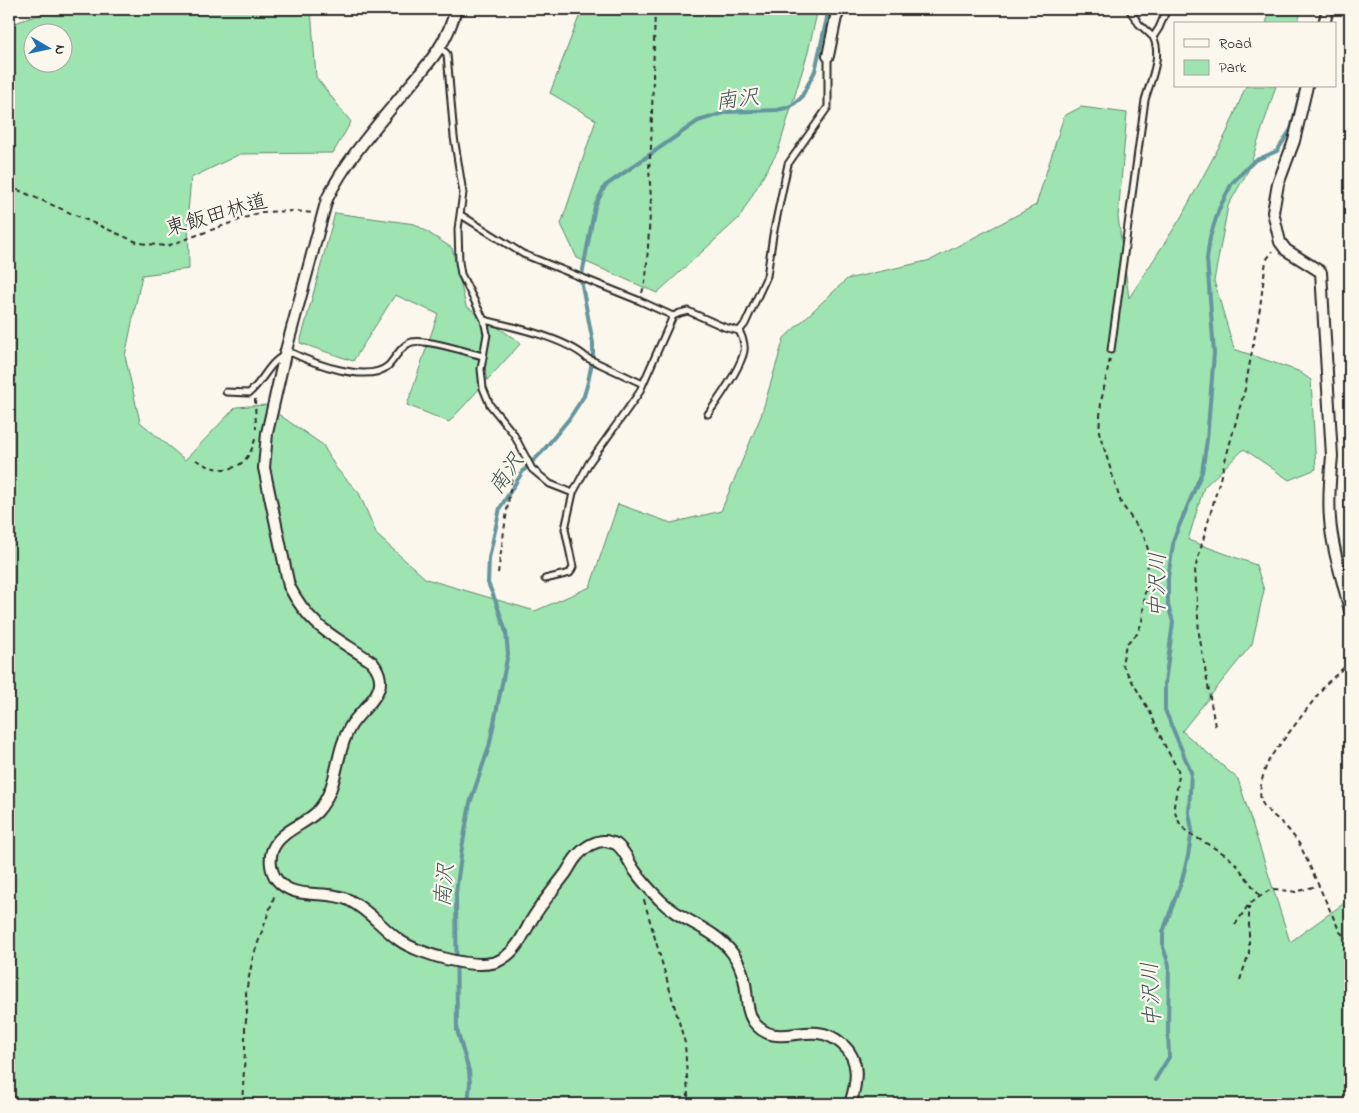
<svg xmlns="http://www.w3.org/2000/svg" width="1359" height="1113" font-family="'Indie Flower','Klee One',sans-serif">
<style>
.green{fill:#9de4b1;stroke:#64886e;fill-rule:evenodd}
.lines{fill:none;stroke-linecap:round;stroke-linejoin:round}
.stream{stroke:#65959e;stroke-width:4}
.lane-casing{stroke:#2b2b2b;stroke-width:9}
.street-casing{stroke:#2b2b2b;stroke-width:14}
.path{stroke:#2b2b2b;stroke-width:2;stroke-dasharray:5 4;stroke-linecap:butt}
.lane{stroke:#fbf7ec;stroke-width:5}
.street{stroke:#fbf7ec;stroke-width:10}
.labels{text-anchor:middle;stroke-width:4.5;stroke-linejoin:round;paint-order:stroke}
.street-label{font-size:21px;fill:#2b2b2b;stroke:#fbf7ec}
.water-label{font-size:22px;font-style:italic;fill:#43575b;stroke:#fbf7ec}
</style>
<rect width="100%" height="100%" fill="#fbf7ec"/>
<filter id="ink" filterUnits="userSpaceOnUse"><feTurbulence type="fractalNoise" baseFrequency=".02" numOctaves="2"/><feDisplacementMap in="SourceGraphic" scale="10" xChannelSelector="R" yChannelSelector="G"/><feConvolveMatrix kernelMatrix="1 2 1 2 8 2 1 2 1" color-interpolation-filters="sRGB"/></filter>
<g filter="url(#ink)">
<path class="green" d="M 56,9 L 311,9 L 316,77 L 351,122 L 333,153 L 240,154 L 191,178 L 188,212 L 189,269 L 142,275 L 125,356 L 140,422 L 185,460 L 236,407 L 265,405 L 323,445 L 336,468 L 359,493 L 377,535 L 426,579 L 535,611 L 590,587 L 618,504 L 671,523 L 721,511 L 761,416 L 784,338 L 847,279 L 931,260 L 1036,205 L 1064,116 L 1081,107 L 1127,113 L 1118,217 L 1129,298 L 1180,219 L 1227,132 L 1246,86 L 1276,86 L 1249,169 L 1228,206 L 1214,281 L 1234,349 L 1298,371 L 1311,380 L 1316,469 L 1289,480 L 1244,449 L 1204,487 L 1188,540 L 1256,565 L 1264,590 L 1252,644 L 1182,731 L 1238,779 L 1290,942 L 1350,899 L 1350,1104 L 9,1104 L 9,25 ZM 32,32 L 62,32 L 62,62 L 32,62 Z
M 582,9 L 625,9 L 639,15 L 647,9 L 818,9 L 808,52 L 778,151 L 739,218 L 657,293 L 577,258 L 561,224 L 596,120 L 550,93 Z
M 1270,9 L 1302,9 L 1297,24 L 1266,24 Z
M 335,213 L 415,224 L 452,248 L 466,306 L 521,343 L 449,422 L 407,405 L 438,314 L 395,295 L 353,361 L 300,343 Z"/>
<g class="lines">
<path class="stream" d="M 1319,24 L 1322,9
M 1155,1080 L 1169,1057 L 1168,1030 L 1169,965 L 1163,947 L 1163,932 L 1182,880 L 1188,856 L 1192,830 L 1189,813 L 1191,772 L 1165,710 L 1165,683 L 1173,622 L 1168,605 L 1168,578 L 1174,538 L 1202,472 L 1207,440 L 1214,353 L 1207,259 L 1210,237 L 1219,209 L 1232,183 L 1254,161 L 1277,151 L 1291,129 L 1302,86
M 468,1104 L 470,1083 L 469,1071 L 457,1030 L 456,893 L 462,848 L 470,803 L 489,747 L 508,654 L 506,632 L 496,602 L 488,583 L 489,558 L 500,508 L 523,471 L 542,452 L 569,419 L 584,396 L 588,382 L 593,357 L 593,343 L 581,280 L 595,206 L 605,186 L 698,121 L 727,112 L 777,110 L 790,107 L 801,98 L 815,71 L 829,9"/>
<g class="lane-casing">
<path id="lane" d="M 1129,9 L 1139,24 L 1153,37
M 441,48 L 447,54 L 454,137 L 463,193 L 458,229 L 459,262 L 461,274 L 484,320 L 487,334 L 481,369 L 483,388 L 490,405 L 513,433 L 532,469 L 550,484 L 573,493
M 461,215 L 523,254 L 640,301 L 673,316
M 484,320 C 514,327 565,338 587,358 L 643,384
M 739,331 L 745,324 L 767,276 L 773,235 L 788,164 L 828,107 L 828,56
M 1111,350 L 1145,100 C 1150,82 1163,55 1153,37 L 1159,28 L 1167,9
M 226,392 L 249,393 C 266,379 269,358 292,353 C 313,363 367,384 388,366 C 395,359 401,345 412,342 C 428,339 466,352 483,356
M 545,579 L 570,573 L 573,567 L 565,529 L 573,493 L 589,463 L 639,393 L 673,316 L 680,313 L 688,311 L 724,327 L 739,331 C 743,338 745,344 744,351 C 741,368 718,400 708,414"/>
</g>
<g class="street-casing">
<path id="street" d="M 456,9 C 447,44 429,63 406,90 C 378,125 347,158 327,199 L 285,354 L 267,433 L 264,468 L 289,586 C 311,629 336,637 372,662 C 378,669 382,679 379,688 C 374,703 358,713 350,727 C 334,754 340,786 317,812 C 305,824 284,830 275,845 C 268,856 270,871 277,880 C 294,901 327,889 349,900 C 370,911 381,927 399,940 C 418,954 482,973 502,959 C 517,950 523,935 531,921 C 541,904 554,889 566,873 C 570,867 573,860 578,855 C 585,847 596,840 606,841 C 608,842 615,843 616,844 C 625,850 629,863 635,871 C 642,881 651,891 660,900 C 681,922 714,927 733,954 C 738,961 742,971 744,979 C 748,993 745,1008 753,1021 C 771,1046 795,1030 818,1033 C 828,1034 835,1038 842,1044 C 861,1060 857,1083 850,1104
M 1324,24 L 1328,9
M 828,56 L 836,17 L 841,9
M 1307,86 L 1294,141 L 1278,184 L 1273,212 L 1280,242 L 1286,250 L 1321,272 L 1332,456 C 1330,477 1328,498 1330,519 C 1332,550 1343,580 1350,611"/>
</g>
<path class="path" d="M 9,186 L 139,243 L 167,246 L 261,212 L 294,211 L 313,213
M 642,293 L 646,278 L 651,199 L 649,169 L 651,147 L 655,9
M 1110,359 L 1101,402 L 1099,432 L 1121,503 L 1144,536 L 1149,553 L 1142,622 L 1137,634 L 1126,644 L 1122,664 L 1150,712 L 1164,744 L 1178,770 L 1179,776 L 1174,806 L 1176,815 L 1180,824 L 1187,832 L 1226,855 L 1236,864 L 1259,895
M 255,399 L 256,429
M 196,460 C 222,476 247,472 255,439
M 498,573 L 515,455
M 1350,662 L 1326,684 L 1272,755 C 1265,765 1258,789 1261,800 C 1264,810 1279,819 1285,826 C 1291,832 1295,838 1300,845 L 1340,932 L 1350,942
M 1215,726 L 1199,634 L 1195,569 L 1245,389 L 1260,308 L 1266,260 L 1273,251
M 644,900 L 685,1043 L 688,1096 L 687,1104
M 1235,925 L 1249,904 L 1268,891 L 1274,889 L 1296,892 L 1316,886
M 1240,980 L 1249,953 L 1249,906
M 242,1104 L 245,1052 L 245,1027 L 247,1014 L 246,992 L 253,957 L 275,894
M 881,1104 L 888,1102"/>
<use href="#lane" class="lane"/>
<use href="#street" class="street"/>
</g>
</g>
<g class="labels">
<g class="street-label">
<text transform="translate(216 214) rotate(-16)" y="7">東飯田林道</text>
</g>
<g class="water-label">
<text transform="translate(737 98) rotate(-7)" y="8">南沢</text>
<text transform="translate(505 473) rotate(-55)" y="8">南沢</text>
<text transform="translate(1156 585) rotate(-89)" y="8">中沢川</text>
<text transform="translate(443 885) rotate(-85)" y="8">南沢</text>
<text transform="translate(1150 995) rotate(-93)" y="8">中沢川</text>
</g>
</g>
<rect width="1359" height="1113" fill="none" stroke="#fbf7ec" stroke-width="30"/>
<rect x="15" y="15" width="1329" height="1083" fill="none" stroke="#2b2b2b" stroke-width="2" filter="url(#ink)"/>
<rect x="1174" y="22" width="162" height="65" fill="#fbf7ec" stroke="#a8a59f"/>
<rect x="1184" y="39" width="25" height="8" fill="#fbf7ec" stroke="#a8a59f"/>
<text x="1219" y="48" font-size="15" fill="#2b2b2b">Road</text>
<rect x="1184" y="60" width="25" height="15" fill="#9de4b1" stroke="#a8a59f"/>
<text x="1219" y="72" font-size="15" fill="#2b2b2b">Park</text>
<g transform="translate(48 48) rotate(99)"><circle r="24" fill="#fbf7ec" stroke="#a8a59f"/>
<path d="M0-4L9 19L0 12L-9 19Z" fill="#1f6fb2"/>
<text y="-8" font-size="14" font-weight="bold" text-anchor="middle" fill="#2b2b2b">N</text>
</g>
</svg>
